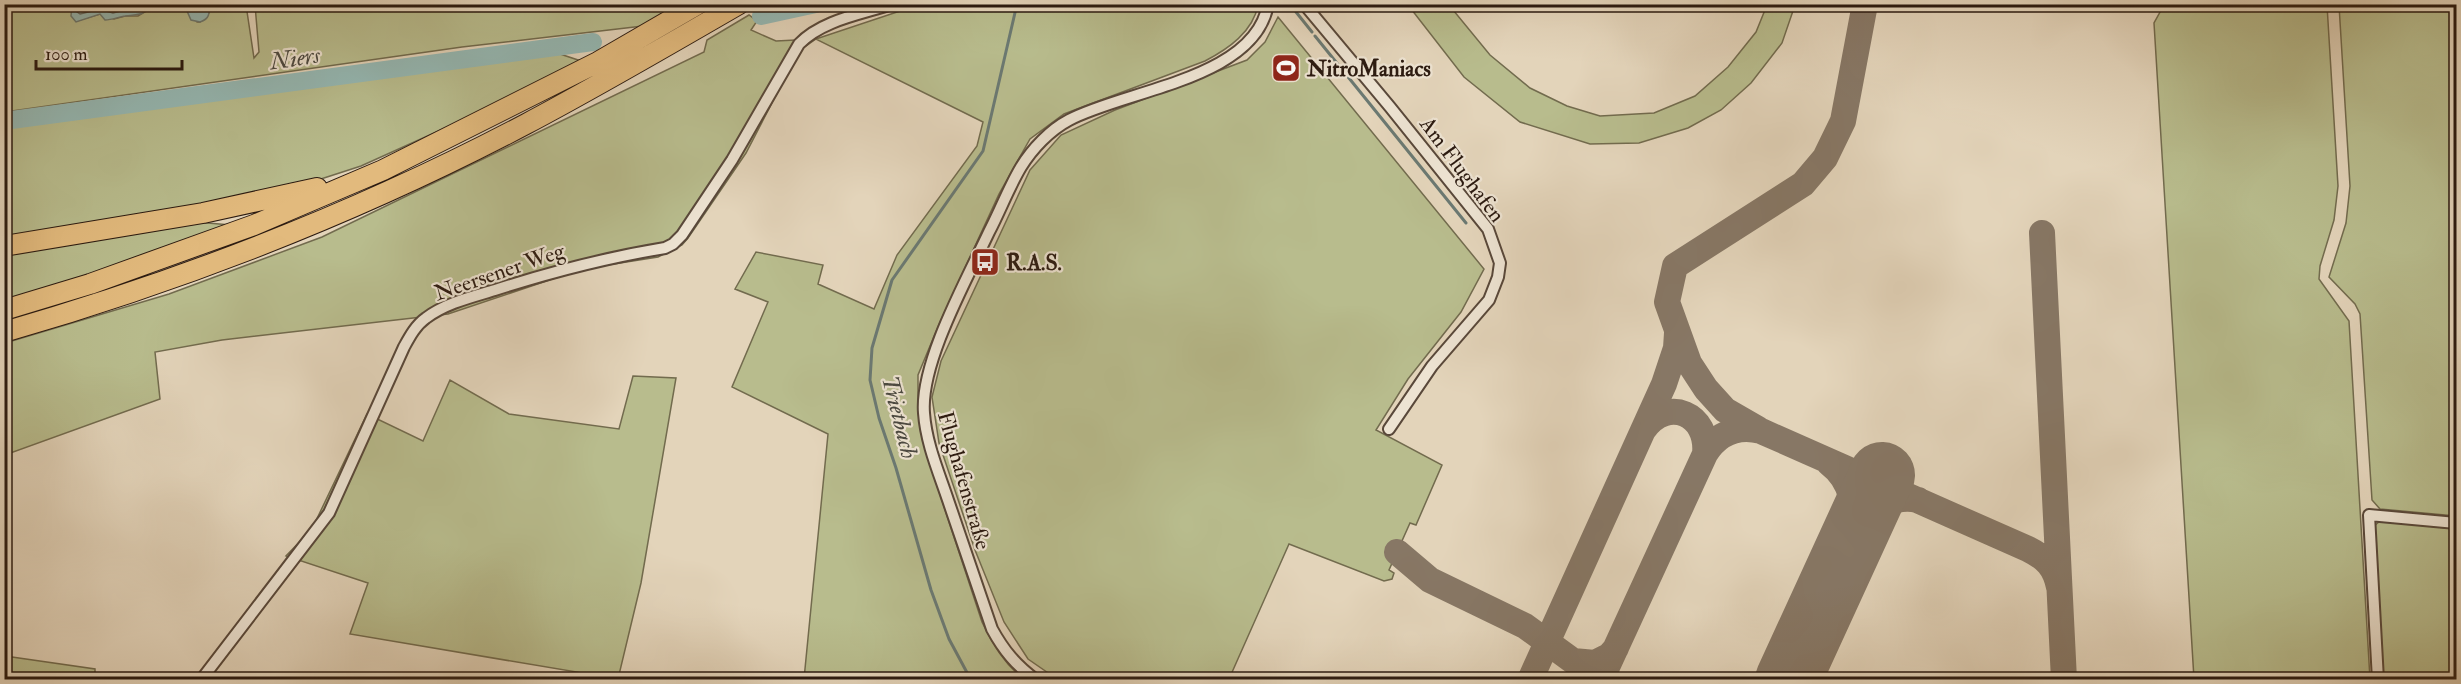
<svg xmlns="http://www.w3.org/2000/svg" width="2461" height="684" font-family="'IM FELL Double Pica',serif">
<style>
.green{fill:#b8bc8d;stroke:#726b4e;stroke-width:1.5}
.water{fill:#95b8b3;stroke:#6b7972;stroke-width:1.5}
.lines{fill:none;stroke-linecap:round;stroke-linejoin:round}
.shore{stroke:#606962;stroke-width:1.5}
.stream{stroke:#6b7972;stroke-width:3}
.river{stroke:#95b8b3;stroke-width:18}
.taxiway{stroke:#877765;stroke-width:26}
.runway{stroke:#877765;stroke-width:66}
.minor-casing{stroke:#59483a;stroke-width:14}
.motorway-casing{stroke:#2b1a10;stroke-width:22}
.minor{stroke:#ede3d2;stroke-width:10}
.motorway{stroke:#e2ba7d;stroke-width:20}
.labels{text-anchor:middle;stroke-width:4.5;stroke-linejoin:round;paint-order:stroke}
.poi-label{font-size:22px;font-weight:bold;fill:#2b1a10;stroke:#ede3d2;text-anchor:start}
.street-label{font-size:22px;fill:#2b1a10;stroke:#ede3d2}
.water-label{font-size:24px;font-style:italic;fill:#4b4941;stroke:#ede3d2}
</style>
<rect width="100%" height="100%" fill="#e3d4ba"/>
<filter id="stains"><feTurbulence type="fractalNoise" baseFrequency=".00333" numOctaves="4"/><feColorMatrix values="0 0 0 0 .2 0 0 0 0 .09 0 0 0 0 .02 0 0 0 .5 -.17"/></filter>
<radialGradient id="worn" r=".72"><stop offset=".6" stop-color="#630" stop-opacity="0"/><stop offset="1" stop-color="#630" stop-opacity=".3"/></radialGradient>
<path class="green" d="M 4,5 L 72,5 L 71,10 L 76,21 L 100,14 L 114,19 L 125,16 L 138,16 L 148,10 L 150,5 L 190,5 L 188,8 L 197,22 L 200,22 L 209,13 L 207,5 L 246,5 L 254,58 L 259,52 L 255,5 L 679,5 L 643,26 L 462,47 L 5,112 Z
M 918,5 L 1258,5 C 1253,32 1228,49 1205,61 L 1064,114 L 1030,139 L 999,194 L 940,322 L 918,375 L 918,412 L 925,449 L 982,622 C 993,645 1004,663 1023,679 L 804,679 L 828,434 L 732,387 L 768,302 L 735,289 L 756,252 L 823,265 L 818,284 L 874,309 L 897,255 L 977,146 L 983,122 L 816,39 L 799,51 L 746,153 L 688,238 L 682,245 L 658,257 L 582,269 L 448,314 L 222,340 L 155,352 L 160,399 L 5,455 L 5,343 L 169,294 L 322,237 L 704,52 L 707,40 L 749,15 L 757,21 L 751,30 L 776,41 L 816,39 Z
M 1408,5 L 1449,5 L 1490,55 L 1530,88 L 1567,106 L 1600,116 L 1654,113 L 1695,96 L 1728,67 L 1756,32 L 1767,5 L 1795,5 L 1782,43 L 1751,83 L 1721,110 L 1688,128 L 1639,143 L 1590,144 L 1520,122 L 1464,77 Z
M 2164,5 L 2327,5 L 2338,186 L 2334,220 L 2320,266 L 2319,279 L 2349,321 L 2370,679 L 2194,679 L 2154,23 Z
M 2339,5 L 2456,5 L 2456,516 L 2380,509 L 2372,500 L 2360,314 L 2355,304 L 2329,277 L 2346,223 L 2350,186 Z
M 1278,17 L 1484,269 L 1461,312 L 1408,379 L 1376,430 L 1442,465 L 1416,525 L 1410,523 L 1389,570 L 1394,573 L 1392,579 L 1384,581 L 1289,544 L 1229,679 L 1057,679 L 1028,659 L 1004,622 L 975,550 L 939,443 L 932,397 L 941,361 L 1030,170 L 1061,135 L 1115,110 L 1247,60 L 1265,42 Z
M 560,54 L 581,61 L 463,120 L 361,166 L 290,189 L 5,237 L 5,127 L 480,61 Z
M 196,222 L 231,225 L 97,273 L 5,300 L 5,255 Z
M 633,376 L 676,378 L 641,583 L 618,679 L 350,634 L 368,583 L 286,556 L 312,529 L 367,414 L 423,441 L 450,380 L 509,414 L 619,429 Z
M 2380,521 L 2456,529 L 2456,679 L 2382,679 L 2373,527 Z
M 5,656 L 95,669 L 95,679 L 5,679 Z"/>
<path class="water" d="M 72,5 L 72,4 L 150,5 C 144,17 136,14 125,16 C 118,17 112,20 105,20 L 100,14 L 76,22 L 71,16 Z
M 190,5 L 207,5 C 211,13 209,19 200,22 L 191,20 L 187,11 Z"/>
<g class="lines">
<path class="shore" d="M 78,4 L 77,12 L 80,14 L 100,9 L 113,13 L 124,10 L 136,10 L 144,4"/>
<path class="stream" d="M 1296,12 L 1312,32
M 1315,36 L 1466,223
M 971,680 L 949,639 L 931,590 L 896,468 L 879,418 L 870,380 L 872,348 L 892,280 L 983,151 L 1017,4"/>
<path class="river" d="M 761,16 L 816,4
M 4,121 L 593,42"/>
<path class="taxiway" d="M 2042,233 L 2064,680
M 1644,429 C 1668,396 1709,414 1705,454
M 1758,429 L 1725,410 L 1706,389 L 1689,363 L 1667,302 L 1675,266 L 1803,184 L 1825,158 L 1843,121 L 1865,4
M 1829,463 C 1853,481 1855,508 1855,535
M 1855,535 C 1872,515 1888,493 1918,500
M 1397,552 L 1430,580 L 1525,626 L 1573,661 L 1595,663 L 1609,656 L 1616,648
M 1530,680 L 1664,384 L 1676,348 L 1677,333
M 1601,680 L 1705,454 C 1718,433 1738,425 1761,431 L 2028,549 C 2046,558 2055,567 2059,587"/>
<path class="runway" d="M 1788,680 L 1882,475"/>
<g class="minor-casing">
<path id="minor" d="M 1304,4 L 1390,107 L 1488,229 L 1500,263 L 1498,277 L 1489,300 L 1432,366 L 1389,429
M 201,680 L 329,513 L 404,347 C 410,336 416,325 426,318 C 446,303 472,297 495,290 C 554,271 604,258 665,248 L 673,244 L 682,235 L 732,160 L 799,44 C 822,20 862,14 892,4
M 1036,680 C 1016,665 1004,651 992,629 C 977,586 963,543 948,500 C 939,473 926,443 924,413 C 920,363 967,279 989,232 C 1000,211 1009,187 1021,167 C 1032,149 1050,130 1069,120 C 1125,90 1256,79 1268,4
M 2378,680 L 2369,515 L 2456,523"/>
</g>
<g class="motorway-casing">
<path id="motorway" d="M 4,246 L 203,213 L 317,188
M 4,310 L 90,284 L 254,225 L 383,170 L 598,62 L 698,4
M 4,332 C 184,280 361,211 526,124 C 598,86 668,45 739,4"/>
</g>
<use href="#minor" class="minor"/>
<use href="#motorway" class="motorway"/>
</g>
<defs>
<g id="stadium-square" transform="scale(1.5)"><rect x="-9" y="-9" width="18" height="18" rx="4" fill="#8f2418" stroke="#ede3d2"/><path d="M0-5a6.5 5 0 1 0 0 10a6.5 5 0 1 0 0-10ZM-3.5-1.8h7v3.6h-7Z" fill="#fff"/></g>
<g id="bus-square" transform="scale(1.5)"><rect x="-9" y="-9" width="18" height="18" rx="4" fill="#8f2418" stroke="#ede3d2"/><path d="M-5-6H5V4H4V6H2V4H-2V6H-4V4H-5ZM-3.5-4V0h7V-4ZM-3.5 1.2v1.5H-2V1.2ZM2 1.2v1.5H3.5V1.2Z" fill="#fff"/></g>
</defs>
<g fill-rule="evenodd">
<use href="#stadium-square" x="1286" y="68"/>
<use href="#bus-square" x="985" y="262"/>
</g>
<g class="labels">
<g class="poi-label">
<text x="1307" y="76">NitroManiacs</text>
<text x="1006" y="270">R.A.S.</text>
</g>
<g class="street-label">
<text transform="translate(1463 169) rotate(53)" y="8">Am Flughafen</text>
<text transform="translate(499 271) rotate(-19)" y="8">Neersener Weg</text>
<text transform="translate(965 480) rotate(74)" y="8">Flughafenstraße</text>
</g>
<g class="water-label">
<text transform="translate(295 58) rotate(-8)" y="8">Niers</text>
<text transform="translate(900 417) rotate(76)" y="8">Trietbach</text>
</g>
</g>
<rect width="2461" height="684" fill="none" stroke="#e3d4ba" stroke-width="24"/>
<rect x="6" y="6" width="2449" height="672" fill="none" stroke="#2b1a10" stroke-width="3"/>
<rect x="12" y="12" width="2437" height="660" fill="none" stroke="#2b1a10" stroke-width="1.5"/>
<path d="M36 60v9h146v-9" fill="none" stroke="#2b1a10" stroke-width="3"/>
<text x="45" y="60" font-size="18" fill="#2b1a10" stroke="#ede3d2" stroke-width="4.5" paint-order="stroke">100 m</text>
<rect width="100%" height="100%" filter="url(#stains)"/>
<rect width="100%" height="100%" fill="url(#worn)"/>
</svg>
